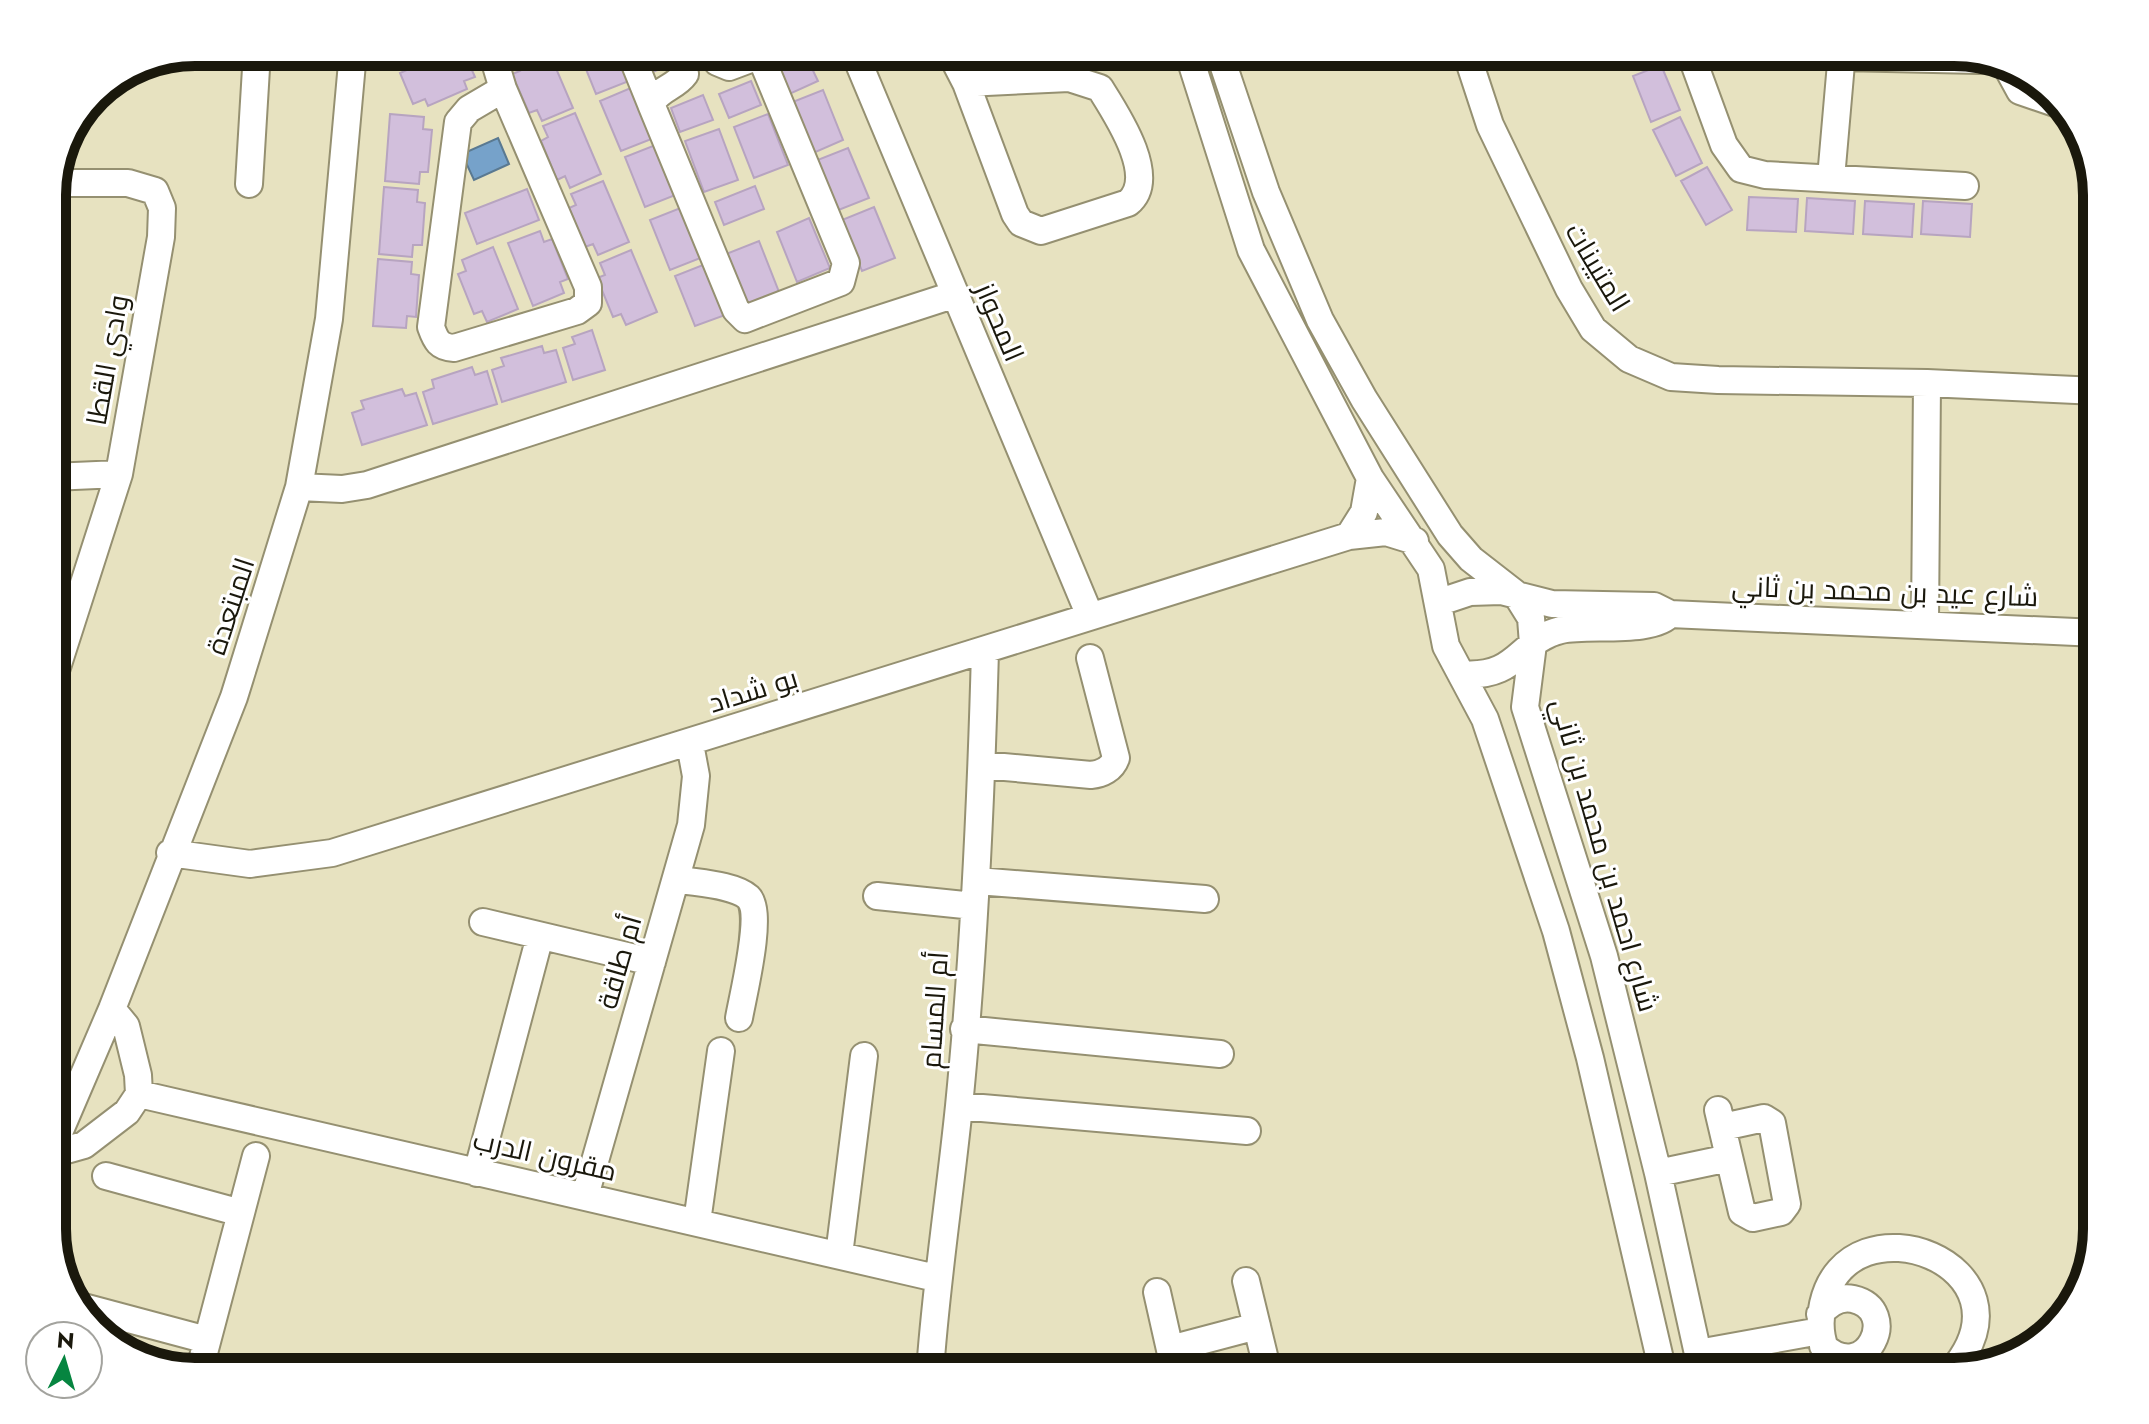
<svg xmlns="http://www.w3.org/2000/svg" width="2149" height="1424" font-family="Jost,Cairo,sans-serif">
<style>
.water{fill:#76a2ca;stroke:#5a7991;stroke-width:2}
.building{fill:#d2bfdc;stroke:#b7a4c0;stroke-width:2}
.lines{fill:none;stroke-linecap:round;stroke-linejoin:round}
.minor-casing{stroke:#959071;stroke-width:30}
.minor{stroke:#fff;stroke-width:26}
.labels{text-anchor:middle;stroke-width:6;stroke-linejoin:round;paint-order:stroke}
.street-label{font-size:28px;fill:#1a180c;stroke:#fff}
.rim{fill:none;stroke:#1a180c;stroke-width:10}
</style>
<rect width="100%" height="100%" fill="#e7e2c0"/>
<path class="water" d="M 498,138 L 509,164 L 474,180 L 462,154 Z"/>
<path class="building" d="M 447,52 L 464,52 L 475,77 L 464,81 L 467,89 L 428,106 L 425,99 L 413,104 L 400,73 Z
M 534,52 L 549,52 L 573,108 L 542,121 L 537,110 L 529,113 L 512,74 L 520,71 L 515,60 Z
M 579,52 L 617,52 L 629,81 L 596,94 Z
M 642,52 L 662,52 L 668,66 L 650,73 Z
M 1624,52 L 1656,52 L 1658,57 L 1629,67 Z
M 806,56 L 818,81 L 785,96 L 774,65 L 781,59 L 791,63 Z
M 1661,65 L 1680,110 L 1651,122 L 1633,76 Z
M 751,81 L 761,105 L 729,118 L 719,94 Z
M 633,87 L 654,138 L 621,151 L 600,101 Z
M 823,90 L 843,140 L 811,154 L 790,103 Z
M 703,95 L 713,120 L 680,132 L 671,108 Z
M 575,113 L 601,174 L 570,188 L 565,176 L 557,180 L 541,141 L 548,137 L 543,126 Z
M 390,114 L 424,117 L 423,129 L 432,130 L 428,172 L 420,172 L 419,184 L 385,181 Z
M 768,114 L 788,165 L 754,178 L 734,127 Z
M 1680,117 L 1702,163 L 1676,176 L 1653,130 Z
M 719,129 L 738,180 L 704,192 L 685,141 Z
M 658,144 L 678,194 L 645,207 L 625,157 Z
M 848,148 L 869,198 L 836,211 L 815,161 Z
M 1707,167 L 1732,210 L 1706,225 L 1681,181 Z
M 603,181 L 629,242 L 598,255 L 593,244 L 585,247 L 569,208 L 576,205 L 571,194 Z
M 755,186 L 764,209 L 724,225 L 715,202 Z
M 384,187 L 418,190 L 417,202 L 425,203 L 422,245 L 413,245 L 412,257 L 379,254 Z
M 527,189 L 539,220 L 477,244 L 465,213 Z
M 1749,197 L 1798,199 L 1796,232 L 1747,230 Z
M 1807,198 L 1855,201 L 1853,234 L 1805,231 Z
M 1865,201 L 1914,204 L 1912,237 L 1863,234 Z
M 1923,201 L 1972,204 L 1970,237 L 1921,234 Z
M 683,207 L 703,257 L 670,270 L 650,220 Z
M 874,207 L 895,258 L 862,271 L 842,220 Z
M 809,218 L 830,268 L 797,282 L 777,232 Z
M 540,231 L 544,242 L 552,239 L 568,279 L 560,282 L 564,293 L 533,306 L 508,243 Z
M 759,241 L 779,292 L 746,304 L 726,254 Z
M 493,247 L 518,309 L 487,322 L 482,311 L 474,314 L 458,274 L 466,271 L 462,260 Z
M 631,250 L 657,312 L 626,325 L 621,314 L 613,317 L 597,278 L 605,275 L 600,263 Z
M 378,259 L 412,262 L 411,274 L 419,275 L 416,317 L 407,316 L 406,328 L 373,326 Z
M 708,263 L 728,314 L 695,326 L 675,276 Z
M 592,330 L 605,370 L 573,380 L 563,348 L 575,344 L 572,337 Z
M 542,346 L 544,353 L 556,350 L 566,382 L 502,402 L 492,370 L 504,366 L 501,358 Z
M 472,367 L 475,375 L 487,371 L 497,404 L 433,424 L 423,392 L 434,388 L 432,380 Z
M 402,389 L 405,396 L 416,393 L 427,425 L 362,445 L 352,413 L 364,409 L 361,401 Z"/>
<g class="lines">
<g class="minor-casing">
<path id="minor" d="M 492,52 L 503,89 L 588,287 L 588,303 L 577,311 L 454,348 C 439,347 436,341 431,327 L 458,122 L 469,109 L 503,89
M 630,52 L 651,104
M 678,52 L 685,74 C 675,88 659,88 651,104 L 736,310 L 745,319 L 841,282 L 846,263 L 762,60 L 753,58 L 729,67 L 717,62 L 710,52
M 854,52 L 1090,616
M 950,52 L 966,83
M 1188,52 L 1251,250 L 1370,478 L 1431,569 L 1446,646 L 1485,719 L 1556,931 L 1590,1058 L 1663,1372
M 1219,52 L 1266,192 L 1320,320 L 1364,399 L 1450,535 L 1471,559 L 1516,594 L 1531,618 L 1533,644 L 1525,707 L 1604,956 L 1658,1173 L 1702,1372
M 1466,52 L 1490,125 L 1569,289 L 1593,329 L 1629,359 L 1671,377 L 1718,380 L 1927,383 L 2097,391
M 1690,52 L 1724,145 L 1741,169 L 1765,175 L 1965,186
M 1827,52 L 1840,57 L 1980,60
M 2008,69 L 2020,91 L 2061,105
M 1069,78 L 1100,88 C 1117,115 1159,178 1128,203 L 1041,231 L 1021,223 L 1015,214 L 966,83 Z
M 1831,178 L 1842,52
M 249,184 L 257,52
M 52,477 L 119,474
M 299,487 L 342,489 L 367,485 L 953,295
M 1349,536 L 1364,512 L 1370,478
M 1440,602 L 1470,592 L 1501,591 L 1552,604 L 1654,606 L 1670,614 L 2097,633
M 1925,623 L 1927,383
M 1461,674 C 1519,679 1518,640 1561,630 C 1587,624 1654,634 1670,614
M 52,683 L 119,474 L 161,237 L 162,208 L 155,191 L 128,183 L 54,183
M 982,765 L 1091,775 C 1102,774 1112,769 1116,758 L 1090,658
M 170,853 L 250,864 L 332,853 L 1349,536 L 1386,532 L 1415,541
M 676,879 C 695,883 733,884 748,897 C 764,912 743,995 739,1018
M 977,881 L 1205,899
M 877,896 L 974,906
M 483,922 L 652,962
M 964,1029 L 1220,1054
M 139,1094 L 936,1278
M 959,1106 L 1247,1131
M 1718,1110 L 1742,1212 L 1753,1218 L 1781,1212 L 1787,1204 L 1772,1123 L 1764,1118 L 1723,1127
M 52,1149 L 112,1009 L 234,697 L 299,487 L 329,319 L 353,52
M 52,1154 L 84,1145 L 127,1112 L 139,1094 L 138,1075 L 126,1026 L 112,1009
M 477,1173 L 540,936
M 1658,1173 L 1729,1158
M 106,1176 L 241,1213
M 585,1196 L 691,825 L 696,776 L 690,744
M 697,1222 L 721,1051
M 839,1255 L 864,1056
M 1246,1281 L 1268,1372
M 1157,1292 L 1175,1372
M 76,1305 L 207,1340
M 1820,1314 C 1828,1304 1839,1296 1853,1299 C 1902,1310 1866,1386 1823,1346
M 1170,1349 L 1257,1326
M 1698,1353 L 1820,1331
M 199,1372 L 256,1156
M 930,1372 C 936,1283 950,1195 959,1106 C 974,955 981,803 985,651
M 1839,1372 C 1822,1352 1817,1329 1823,1304 C 1848,1192 2044,1265 1951,1372"/>
</g>
<use href="#minor" class="minor"/>
</g>
<g class="labels">
<g class="street-label">
<text transform="translate(1598 267) rotate(59)" y="10">المتيبنات</text>
<text transform="translate(1000 322) rotate(67)" y="10">المحواز</text>
<text transform="translate(107 360) rotate(-80)" y="10">وادي القطا</text>
<text transform="translate(1885 591) rotate(2)" y="10">شارع عيد بن محمد بن ثاني</text>
<text transform="translate(230 606) rotate(-72)" y="10">المبتعدة</text>
<text transform="translate(753 690) rotate(-17)" y="10">بو شداد</text>
<text transform="translate(1605 855) rotate(74)" y="10">شارع احمد بن محمد بن ثاني</text>
<text transform="translate(619 962) rotate(-74)" y="10">أم طاقة</text>
<text transform="translate(934 1010) rotate(-86)" y="10">أم المسام</text>
<text transform="translate(545 1155) rotate(13)" y="10">مقرون الدرب</text>
</g>
</g>
<path d="M0 0H2149V1424H0ZM195 66H1954A129 129 0 0 1 2083 195V1229A129 129 0 0 1 1954 1358H195A129 129 0 0 1 66 1229V195A129 129 0 0 1 195 66Z" fill="#fff" fill-rule="evenodd"/>
<path class="rim" d="M195 66H1954A129 129 0 0 1 2083 195V1229A129 129 0 0 1 1954 1358H195A129 129 0 0 1 66 1229V195A129 129 0 0 1 195 66Z"/>
<g transform="translate(64 1360) rotate(5)"><circle r="38" fill="#ffffff" stroke="#a3a39e" stroke-width="2"/>
<path d="M0-6L14 30L0 20L-14 30Z" fill="#068540"/>
<text y="-12" font-size="22" font-weight="bold" text-anchor="middle" fill="#1a180c">N</text>
</g>
</svg>
